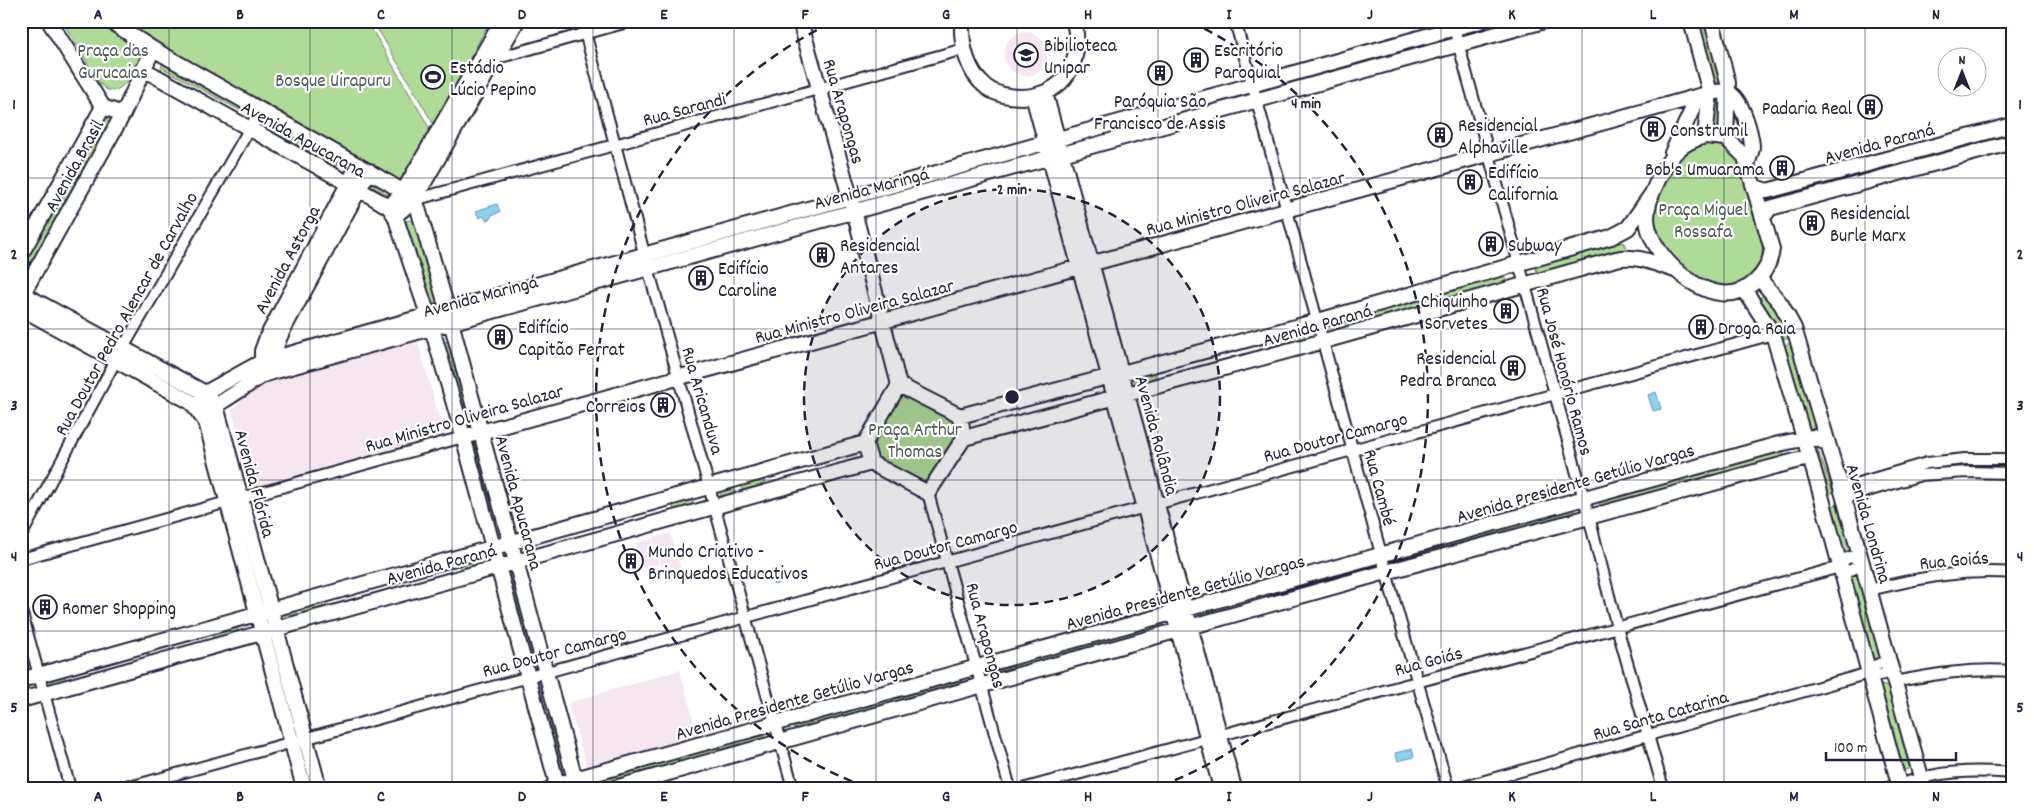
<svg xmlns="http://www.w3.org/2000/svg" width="2034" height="809" font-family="Dekko,sans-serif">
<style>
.built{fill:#f5e6f0}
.green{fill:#b0da97;stroke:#697e69}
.water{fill:#8ed2ef;stroke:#638ca7}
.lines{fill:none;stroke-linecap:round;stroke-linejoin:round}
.street-casing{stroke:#22223b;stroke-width:14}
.secondary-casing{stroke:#22223b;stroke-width:18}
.street{stroke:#fff;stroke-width:10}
.secondary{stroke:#fff;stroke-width:14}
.grid{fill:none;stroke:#22223b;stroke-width:1;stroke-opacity:0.55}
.ring{fill:none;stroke:#22223b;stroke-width:2.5;stroke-dasharray:9 6}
.labels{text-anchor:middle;stroke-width:4.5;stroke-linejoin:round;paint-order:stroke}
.poi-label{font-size:19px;fill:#22223b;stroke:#fff;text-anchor:start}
.park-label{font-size:19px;fill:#4d5957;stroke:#fff}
.street-label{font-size:19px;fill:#22223b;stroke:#fff}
.centre{fill:#22223b;stroke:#fff;stroke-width:2.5}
.ring-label{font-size:15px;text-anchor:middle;font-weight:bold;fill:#22223b;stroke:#fff;stroke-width:4.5;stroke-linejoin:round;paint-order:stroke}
.neatline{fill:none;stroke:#22223b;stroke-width:2}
.grid-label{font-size:16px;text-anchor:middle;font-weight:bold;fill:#22223b}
</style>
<rect width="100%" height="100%" fill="#fff"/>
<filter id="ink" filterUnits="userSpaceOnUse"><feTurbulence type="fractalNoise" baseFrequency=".02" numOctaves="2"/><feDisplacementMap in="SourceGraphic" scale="10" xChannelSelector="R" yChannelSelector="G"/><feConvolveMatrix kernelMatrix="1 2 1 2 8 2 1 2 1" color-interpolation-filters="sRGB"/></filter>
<g filter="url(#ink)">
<path class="built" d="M1004 54a22 22 0 1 1 44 0a22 22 0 1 1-44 0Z
M 417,339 L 444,434 L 253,487 L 232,410 L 261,380 Z
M 670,533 L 683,577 L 666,582 L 653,538 Z
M 652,539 L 659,564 L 643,569 L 636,543 Z
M 680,670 L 698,737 L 587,767 L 568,703 Z"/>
<path class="green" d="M 62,21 L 94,21 L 135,46 L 140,54 L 140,60 L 127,82 L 117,90 L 107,90 L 100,84 Z
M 119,21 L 367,21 L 433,134 L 403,187 Z
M 373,21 L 490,21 L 434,125 Z
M 1502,21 L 1526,21 L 1470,36 L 1468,30 Z
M 1700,23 L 1707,24 L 1721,79 L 1717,82 L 1713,81 L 1699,24 Z
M 1440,39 L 1442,45 L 1269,93 L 1267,87 Z
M 164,61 L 244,105 L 241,111 L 161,67 Z
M 1240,94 L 1242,101 L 1072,148 L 1070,141 Z
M 1722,96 L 1720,128 L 1717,131 L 1713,130 L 1715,98 Z
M 107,113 L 114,117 L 23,277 L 21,276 L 21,264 Z
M 266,118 L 339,160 L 336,167 L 262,125 Z
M 1707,142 C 1722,144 1732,151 1741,164 L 1762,241 C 1766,272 1741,296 1709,285 C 1704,283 1698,278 1693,275 C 1672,262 1662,255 1654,230 C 1653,225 1650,220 1651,215 C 1654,191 1670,171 1682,150 Z
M 1964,145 L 1964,149 L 1887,170 L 1884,167 L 1885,165 Z
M 1032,149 L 1034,156 L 860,203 L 858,196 Z
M 370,178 L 391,189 L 388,195 L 367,184 Z
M 1823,183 L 1823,188 L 1773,201 L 1770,201 L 1768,198 Z
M 414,219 L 438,304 L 430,306 L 406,221 Z
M 1624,242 L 1627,251 L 1538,275 L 1535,266 Z
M 1504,274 L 1506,283 L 1339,330 L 1336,321 Z
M 1762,296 L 1765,296 L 1783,319 L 1790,337 L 1788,339 L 1783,339 L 1777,325 L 1760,304 L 1758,300 Z
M 1304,331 L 1305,339 L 1287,345 L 1290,334 Z
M 448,341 L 468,414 L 459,416 L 439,344 Z
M 1790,343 L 1793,345 L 1817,424 L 1811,429 L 1807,428 L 1784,347 L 1785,345 Z
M 1156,372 L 1154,382 L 1135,385 L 1135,377 Z
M 899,385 L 960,416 L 964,438 L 928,493 L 871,463 L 865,443 Z
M 477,445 L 498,518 L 488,521 L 467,447 Z
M 1815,446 L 1817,447 C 1822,463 1828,476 1833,492 L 1831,494 L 1829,493 C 1824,477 1817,463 1813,447 Z
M 1781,450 L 1784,452 L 1783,458 L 1605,507 L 1600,505 L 1599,501 Z
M 766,477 L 762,490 L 744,492 L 741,487 L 744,483 Z
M 735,485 L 735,493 L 739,496 L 725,499 L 720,494 L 722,489 Z
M 688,499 L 693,502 L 693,508 L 676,511 L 673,510 L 674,503 Z
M 1836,504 L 1839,505 L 1851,551 L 1847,555 L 1844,554 L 1831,507 Z
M 1572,507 L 1575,508 L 1575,515 L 1404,562 L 1400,560 L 1399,556 Z
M 480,557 L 486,559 L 487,563 L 461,573 L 458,563 Z
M 1369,563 L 1374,568 L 1205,617 L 1202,616 L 1202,609 Z
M 1856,575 L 1859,578 L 1880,655 L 1880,658 L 1875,661 L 1872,660 L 1850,580 L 1851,576 Z
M 510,580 L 515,581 L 536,660 L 534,662 L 530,662 L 506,583 Z
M 323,601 L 323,612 L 307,615 L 304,613 L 303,608 Z
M 297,607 L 297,615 L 301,619 L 279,623 L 278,615 Z
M 1161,621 L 1164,623 L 1164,629 L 1002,674 L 998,672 L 997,668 Z
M 235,624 L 237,626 L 238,634 L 211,643 L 215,629 Z
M 64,673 L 67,683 L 48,686 L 46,680 L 48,677 Z
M 960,678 L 963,683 L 962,687 L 795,731 L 793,727 L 796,723 Z
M 1882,685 L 1888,687 L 1910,765 L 1907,770 L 1901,769 L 1879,688 Z
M 548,716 L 552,717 L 566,768 L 564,770 L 560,771 L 545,717 Z
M 760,734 L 763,735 L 765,739 L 763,742 L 596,787 L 594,780 Z"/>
<path class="water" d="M 497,204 L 500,212 L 492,215 L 489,220 L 486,220 L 484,216 L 479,218 L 476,211 Z
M 1656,392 L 1661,409 L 1653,411 L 1648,395 Z
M 777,569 L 780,583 L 774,585 L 770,571 Z
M 1412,749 L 1414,757 L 1398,761 L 1395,753 Z"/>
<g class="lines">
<g class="street-casing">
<path id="street" d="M 582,21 L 648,268 L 793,788
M 1235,21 L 1386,572 L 1448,788
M 1452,21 L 1589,517 L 1617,627 L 1663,788
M 493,56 L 497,58 L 631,21
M 414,200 L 964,49
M 1842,488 L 1927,463 L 1965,459 L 2013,459
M 928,493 L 1010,788
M 1844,498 L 1921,475 L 1967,472 L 2013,473
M 21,536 L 116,360 L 261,109
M 1850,557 L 1861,561 L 1859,566 L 1849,571 L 1840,567 L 1845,559 Z
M 21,559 L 463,437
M 1869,590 C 1920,578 1960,569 2013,573
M 21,610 L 70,788
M 1881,663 L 1890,667 L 1884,674 L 1874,676 L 1869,673 L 1870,668 Z
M 1894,682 C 1934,674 1972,668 2013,671
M 126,788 L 1773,334
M 1026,788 L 1840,567
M 1460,788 L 1869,673
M 1887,788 C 1899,785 1910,781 1922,778 C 1951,770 1982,771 2013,773"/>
</g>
<g class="secondary-casing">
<path id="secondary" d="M 49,21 L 103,107 L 123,114
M 110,21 L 153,49 L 389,183 L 403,192 L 414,200 L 417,205 L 451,322 L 577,787
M 800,21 L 854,211 L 899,385
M 962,21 C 961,45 967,72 986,87 C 996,95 1011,97 1023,97 C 1067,94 1083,61 1074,21
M 1691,21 L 1710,93 L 1705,136
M 1712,21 L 1728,83 L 1726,138
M 143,69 L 374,198 L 389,207 L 395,216 L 428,315 L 457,414 L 558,788
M 1045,93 L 1234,788
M 1033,96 L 1221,788
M 1705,136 L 1726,138 L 1745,157 L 1772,249 C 1769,274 1747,297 1720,293 C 1688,289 1648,250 1647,218 C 1647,203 1653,191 1659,178 C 1671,155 1679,143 1705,136 Z
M 1672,153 L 1698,97
M 1755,187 L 1767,191 L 2013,125
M 389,207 L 403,192 L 502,21
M 395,216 L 414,200 L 517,21
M 1764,216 L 1770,208 L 2013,142
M 21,254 L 103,107
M 1759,278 L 1781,304 L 1794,328 L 1844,498 L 1924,788
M 1744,289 L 1773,334 L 1819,488 L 1900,788
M 21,293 L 194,387 L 205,393 L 216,406 L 319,788
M 21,297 L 123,114 L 153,49
M 21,308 L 191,402 L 206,422 L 304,788
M 275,365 C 273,353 277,342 282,332 L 369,171
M 262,370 L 262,351 L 267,337 L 358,165
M 899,385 L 960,416 L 964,438 L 928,493 L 871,463 L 865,443 Z
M 191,402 L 201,408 L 211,409 L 263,375 L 276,371 L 1544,21
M 960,416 L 1318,321 L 1611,237 L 1628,228 L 1651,195
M 206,422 C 203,411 197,403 205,393 L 261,362 L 1480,21
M 463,437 L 1710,93 C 1716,92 1723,90 1729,93 C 1742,99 1751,133 1752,146 C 1752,152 1749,157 1748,162
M 964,438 L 1324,341 L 1616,259 C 1637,254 1658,265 1678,271
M 21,680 L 865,443
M 21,700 L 871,463
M 129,788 L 129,787
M 551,788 L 557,784 L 1779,444 L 1812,437 L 1827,443
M 615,788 L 1386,572 L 1810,457"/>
</g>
<use href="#street" class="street"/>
<use href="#secondary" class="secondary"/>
</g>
</g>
<path class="grid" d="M 169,21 L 169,788M 310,21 L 310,788M 452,21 L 452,788M 593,21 L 593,788M 734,21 L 734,788M 876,21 L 876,788M 1017,21 L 1017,788M 1158,21 L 1158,788M 1300,21 L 1300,788M 1441,21 L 1441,788M 1582,21 L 1582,788M 1724,21 L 1724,788M 1865,21 L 1865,788M 21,178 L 2013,178M 21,329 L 2013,329M 21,480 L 2013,480M 21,631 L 2013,631"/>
<circle cx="1012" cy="397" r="208" fill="#22223b" fill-opacity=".12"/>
<g class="ring">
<circle cx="1012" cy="397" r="208"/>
<path d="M866 787A416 416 0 0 1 833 22M1191 22A416 416 0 0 1 1158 787"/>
</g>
<defs>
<g id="university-ring" transform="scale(1.25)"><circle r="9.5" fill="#fff" stroke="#22223b" stroke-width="1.5"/><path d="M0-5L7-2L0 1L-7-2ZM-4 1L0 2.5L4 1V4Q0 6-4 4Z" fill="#22223b"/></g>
<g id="building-ring" transform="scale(1.25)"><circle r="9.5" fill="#fff" stroke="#22223b" stroke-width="1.5"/><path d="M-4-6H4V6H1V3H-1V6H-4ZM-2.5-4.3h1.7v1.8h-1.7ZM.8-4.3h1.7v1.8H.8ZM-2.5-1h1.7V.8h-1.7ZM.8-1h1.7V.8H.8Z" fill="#22223b"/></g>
<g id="stadium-ring" transform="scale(1.25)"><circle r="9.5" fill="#fff" stroke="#22223b" stroke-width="1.5"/><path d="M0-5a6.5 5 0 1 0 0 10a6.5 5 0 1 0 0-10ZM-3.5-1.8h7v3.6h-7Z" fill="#22223b"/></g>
</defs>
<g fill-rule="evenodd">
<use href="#university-ring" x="1026" y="55"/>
<use href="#building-ring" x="1196" y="60"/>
<use href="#building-ring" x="1160" y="73"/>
<use href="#stadium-ring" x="433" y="77"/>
<use href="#building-ring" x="1870" y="107"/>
<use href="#building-ring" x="1653" y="129"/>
<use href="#building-ring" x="1440" y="135"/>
<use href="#building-ring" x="1782" y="168"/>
<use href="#building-ring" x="1470" y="182"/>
<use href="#building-ring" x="1812" y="223"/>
<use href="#building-ring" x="1491" y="244"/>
<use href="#building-ring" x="822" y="255"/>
<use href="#building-ring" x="701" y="278"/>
<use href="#building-ring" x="1506" y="311"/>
<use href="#building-ring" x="1701" y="327"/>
<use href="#building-ring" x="500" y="337"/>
<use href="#building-ring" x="1513" y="368"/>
<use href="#building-ring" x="663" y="405"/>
<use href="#building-ring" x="631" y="561"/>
<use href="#building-ring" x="45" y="607"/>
</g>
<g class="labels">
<g class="poi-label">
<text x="1044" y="51">Bibilioteca<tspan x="1044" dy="22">Unipar</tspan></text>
<text x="1214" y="56">Escritório<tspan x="1214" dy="22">Paroquial</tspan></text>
<text x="450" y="73">Estádio<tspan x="450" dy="22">Lúcio Pepino</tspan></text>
<text x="1160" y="107" text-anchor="middle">Paróquia São<tspan x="1160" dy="22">Francisco de Assis</tspan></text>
<text x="1852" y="114" text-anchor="end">Padaria Real</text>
<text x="1458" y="131">Residencial<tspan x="1458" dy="22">Alphaville</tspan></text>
<text x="1670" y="136">Construmil</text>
<text x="1764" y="175" text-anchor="end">Bob's Umuarama</text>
<text x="1488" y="178">Edifício<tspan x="1488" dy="22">California</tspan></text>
<text x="1830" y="219">Residencial<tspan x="1830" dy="22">Burle Marx</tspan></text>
<text x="840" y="251">Residencial<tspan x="840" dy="22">Antares</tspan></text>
<text x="1508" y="251">Subway</text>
<text x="718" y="274">Edifício<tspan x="718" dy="22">Caroline</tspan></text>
<text x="1488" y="307" text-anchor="end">Chiquinho<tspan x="1488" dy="22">Sorvetes</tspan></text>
<text x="518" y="333">Edifício<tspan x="518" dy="22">Capitão Ferrat</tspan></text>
<text x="1718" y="334">Droga Raia</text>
<text x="1496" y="364" text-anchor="end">Residencial<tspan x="1496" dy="22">Pedra Branca</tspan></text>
<text x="646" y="412" text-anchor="end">Correios</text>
<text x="648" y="557">Mundo Criativo -<tspan x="648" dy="22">Brinquedos Educativos</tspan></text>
<text x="62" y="614">Romer Shopping</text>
</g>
<g class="park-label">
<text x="113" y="56">Praça das<tspan x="113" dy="22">Gurucaias</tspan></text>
<text x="333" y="86">Bosque Uirapuru</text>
<text x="1703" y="215">Praça Miguel<tspan x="1703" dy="22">Rossafa</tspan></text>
<text x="915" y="435">Praça Arthur<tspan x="915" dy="22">Thomas</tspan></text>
</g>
<g class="street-label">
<text transform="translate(684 108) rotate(-15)" y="7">Rua Sarandi</text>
<text transform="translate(845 111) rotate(74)" y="7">Rua Arapongas</text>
<text transform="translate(304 138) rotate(29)" y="7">Avenida Apucarana</text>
<text transform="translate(1879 142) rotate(-15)" y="7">Avenida Paraná</text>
<text transform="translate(73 165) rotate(-61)" y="7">Avenida Brasil</text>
<text transform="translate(871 187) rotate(-15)" y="7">Avenida Maringá</text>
<text transform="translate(1245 202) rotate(-15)" y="7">Rua Ministro Oliveira Salazar</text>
<text transform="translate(286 259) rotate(-62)" y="7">Avenida Astorga</text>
<text transform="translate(480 295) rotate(-15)" y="7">Avenida Maringá</text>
<text transform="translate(854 310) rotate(-15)" y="7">Rua Ministro Oliveira Salazar</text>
<text transform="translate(125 313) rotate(-61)" y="7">Rua Doutor Pedro Alencar de Carvalho</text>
<text transform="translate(1317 324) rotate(-16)" y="7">Avenida Paraná</text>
<text transform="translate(1566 371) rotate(75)" y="7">Rua José Honório Ramos</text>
<text transform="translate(704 400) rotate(74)" y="7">Rua Aricanduva</text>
<text transform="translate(464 417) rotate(-16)" y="7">Rua Ministro Oliveira Salazar</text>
<text transform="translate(1158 435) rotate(75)" y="7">Avenida Rolândia</text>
<text transform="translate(1335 436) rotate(-15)" y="7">Rua Doutor Camargo</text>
<text transform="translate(1575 482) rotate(-16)" y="7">Avenida Presidente Getúlio Vargas</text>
<text transform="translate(256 483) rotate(75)" y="7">Avenida Flórida</text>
<text transform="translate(1381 487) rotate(75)" y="7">Rua Cambé</text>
<text transform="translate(520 502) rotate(75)" y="7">Avenida Apucarana</text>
<text transform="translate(1870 523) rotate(74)" y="7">Avenida Londrina</text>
<text transform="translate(945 544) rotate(-15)" y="7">Rua Doutor Camargo</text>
<text transform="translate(1954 559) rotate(-5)" y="7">Rua Goiás</text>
<text transform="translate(441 563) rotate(-15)" y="7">Avenida Paraná</text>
<text transform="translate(1185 591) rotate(-15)" y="7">Avenida Presidente Getúlio Vargas</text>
<text transform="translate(987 635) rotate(75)" y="7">Rua Arapongas</text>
<text transform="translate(554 651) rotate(-15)" y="7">Rua Doutor Camargo</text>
<text transform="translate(1428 660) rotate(-15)" y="7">Rua Goiás</text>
<text transform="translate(794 699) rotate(-16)" y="7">Avenida Presidente Getúlio Vargas</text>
<text transform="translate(1660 714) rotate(-16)" y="7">Rua Santa Catarina</text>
</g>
</g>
<circle cx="1012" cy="397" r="8" class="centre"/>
<g class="ring-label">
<text x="1306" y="108">4 min</text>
<text x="1012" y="194">2 min</text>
</g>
<rect width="2034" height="809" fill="none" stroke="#fff" stroke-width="55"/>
<g transform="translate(1962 72)"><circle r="24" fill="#ffffff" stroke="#a7a7b1"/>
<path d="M0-4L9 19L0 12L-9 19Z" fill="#22223b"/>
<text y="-8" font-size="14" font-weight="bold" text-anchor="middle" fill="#22223b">N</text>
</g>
<path d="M1826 752v8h130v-8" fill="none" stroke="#22223b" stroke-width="2.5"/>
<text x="1834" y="752" font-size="15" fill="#22223b" stroke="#ffffff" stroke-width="4" paint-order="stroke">100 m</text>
<rect x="28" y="28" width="1978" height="754" class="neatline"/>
<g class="grid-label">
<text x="98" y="19">A</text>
<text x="240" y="19">B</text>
<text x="381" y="19">C</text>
<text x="522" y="19">D</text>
<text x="664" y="19">E</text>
<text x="805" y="19">F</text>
<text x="946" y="19">G</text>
<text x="1088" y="19">H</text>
<text x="1229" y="19">I</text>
<text x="1370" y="19">J</text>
<text x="1512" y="19">K</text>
<text x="1653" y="19">L</text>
<text x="1794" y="19">M</text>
<text x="1936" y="19">N</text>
<text x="14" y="109">1</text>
<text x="2020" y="109">1</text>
<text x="14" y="259">2</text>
<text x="2020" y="259">2</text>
<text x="14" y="410">3</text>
<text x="2020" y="410">3</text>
<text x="14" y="561">4</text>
<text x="2020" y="561">4</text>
<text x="14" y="712">5</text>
<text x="2020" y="712">5</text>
<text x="98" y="801">A</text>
<text x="240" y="801">B</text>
<text x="381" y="801">C</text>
<text x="522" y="801">D</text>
<text x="664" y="801">E</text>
<text x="805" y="801">F</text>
<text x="946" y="801">G</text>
<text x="1088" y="801">H</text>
<text x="1229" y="801">I</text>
<text x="1370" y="801">J</text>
<text x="1512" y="801">K</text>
<text x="1653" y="801">L</text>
<text x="1794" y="801">M</text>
<text x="1936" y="801">N</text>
</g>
</svg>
